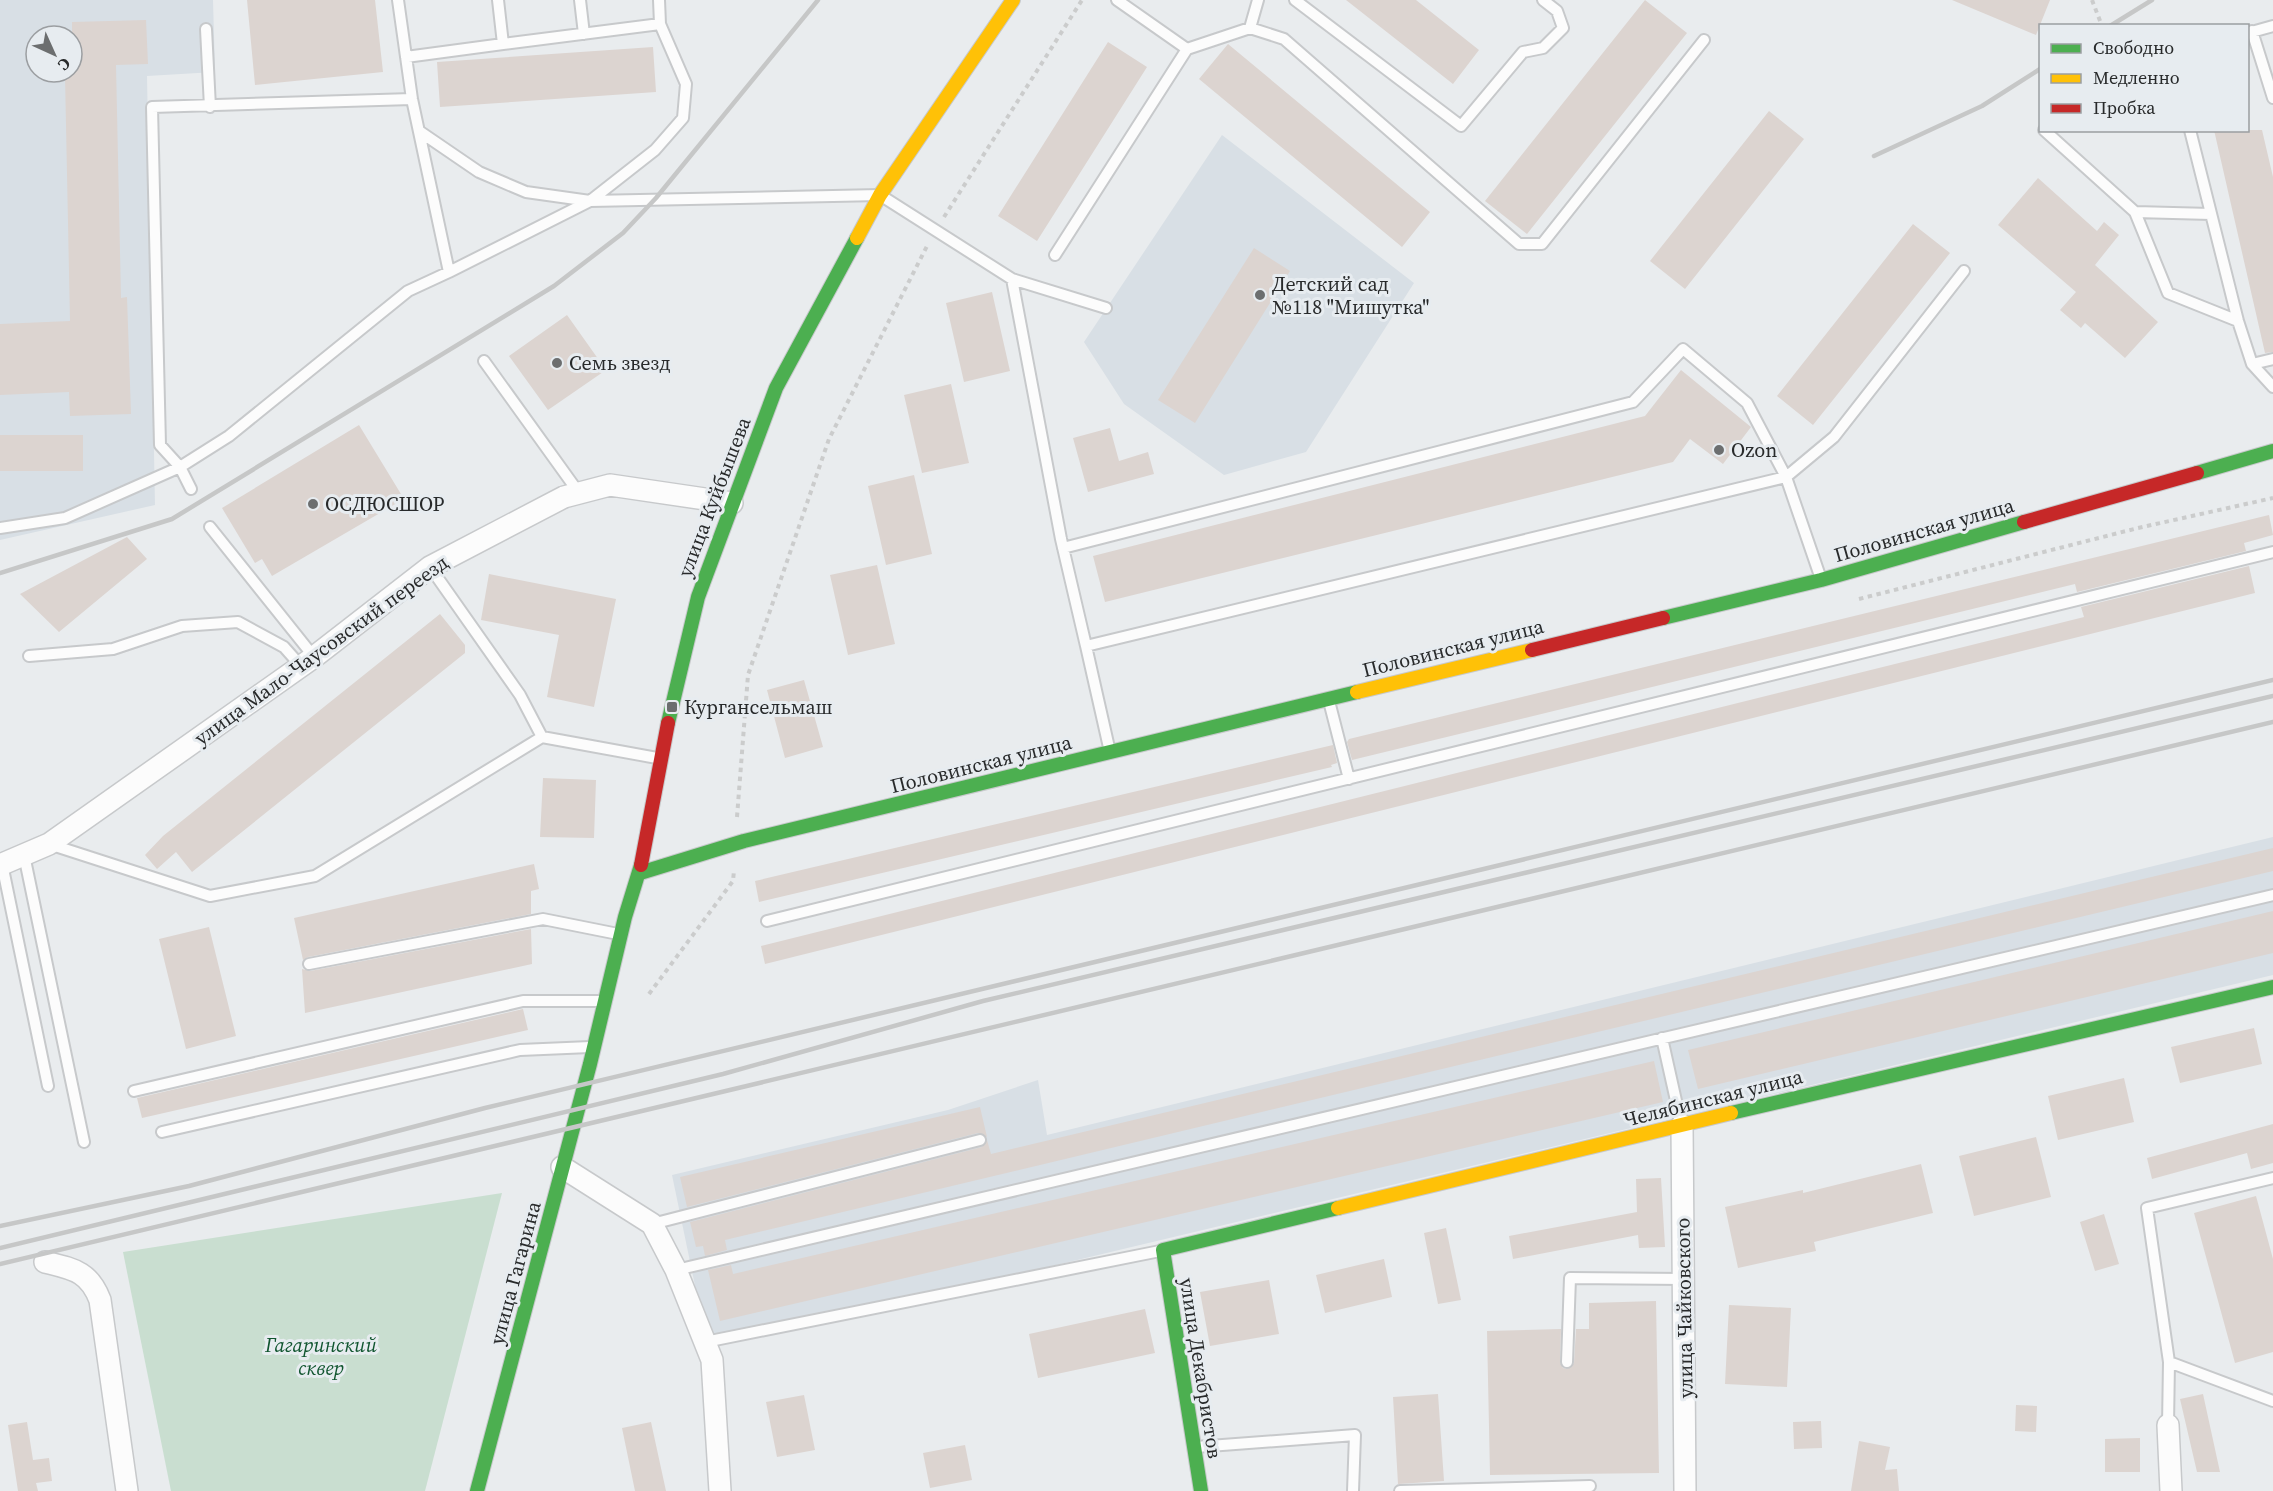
<svg xmlns="http://www.w3.org/2000/svg" width="2273" height="1491" font-family="'Source Serif 4',serif">
<style>
.built{fill:#d8dfe5;fill-rule:evenodd}
.green{fill:#c9ded0}
.building{fill:#dcd4d0}
.lines{fill:none;stroke-linecap:round;stroke-linejoin:round}
.lane-casing{stroke:#c7c9cb;stroke-width:14}
.street-casing{stroke:#c7c9cb;stroke-width:24}
.fast-casing{stroke:#c7c9cb;stroke-width:16}
.slow-casing{stroke:#c7c9cb;stroke-width:16}
.jam-casing{stroke:#c7c9cb;stroke-width:16}
.path{stroke:#cbcccc;stroke-width:4;stroke-dasharray:4.5 4.5;stroke-linecap:butt}
.lane{stroke:#fcfcfc;stroke-width:10}
.street{stroke:#fcfcfc;stroke-width:21}
.fast{stroke:#4caf50;stroke-width:14}
.slow{stroke:#ffc107;stroke-width:14}
.jam{stroke:#c62828;stroke-width:14}
.rail{stroke:#c6c7c7;stroke-width:4.5}
.poi-dot{fill:#6c6e6f;stroke:#e7ecf0;stroke-width:2}
.labels{text-anchor:middle;stroke-width:6;stroke-linejoin:round;paint-order:stroke}
.poi-label{font-size:20px;fill:#282a2b;stroke:#e7ecf0;text-anchor:start}
.street-label{font-size:20px;fill:#282a2b;stroke:#e7ecf0}
.park-label{font-size:20px;font-style:italic;fill:#10552f;stroke:#e7ecf0}
</style>
<rect width="100%" height="100%" fill="#e9ecee"/>
<path class="built" d="M 0,0 L 213,0 L 215,72 L 147,76 L 155,505 L 0,540 ZM 36,36 L 72,36 L 72,72 L 36,72 Z
M 1222,135 L 1414,283 L 1306,452 L 1224,475 L 1124,404 L 1084,342 Z
M 2273,837 L 2273,975 L 708,1348 L 672,1175 L 948,1110 L 1038,1080 L 1047,1135 Z"/>
<path class="green" d="M 502,1193 L 425,1491 L 171,1491 L 123,1252 Z"/>
<path class="building" d="M 247,0 L 375,0 L 383,72 L 255,85 Z
M 1346,0 L 1416,0 L 1479,50 L 1453,84 Z
M 1645,0 L 1687,33 L 1527,234 L 1485,201 Z
M 1952,0 L 2050,0 L 2036,35 Z
M 146,20 L 148,64 L 116,65 L 121,298 L 127,297 L 131,414 L 70,416 L 69,392 L 0,395 L 0,324 L 70,321 L 65,76 L 72,76 L 72,22 Z
M 1108,42 L 1147,67 L 1037,241 L 998,216 Z
M 1228,44 L 1430,212 L 1402,247 L 1199,79 Z
M 653,47 L 656,92 L 440,107 L 437,62 Z
M 1769,111 L 1804,139 L 1685,289 L 1650,261 Z
M 2214,130 L 2262,130 L 2273,177 L 2273,352 L 2265,353 Z
M 2038,178 L 2097,231 L 2104,222 L 2119,235 L 2095,265 L 2158,322 L 2125,358 L 2085,323 L 2081,328 L 2060,310 L 2076,292 L 1998,225 Z
M 1913,224 L 1950,253 L 1813,425 L 1777,396 Z
M 1254,248 L 1290,271 L 1195,423 L 1158,400 Z
M 992,292 L 1010,371 L 964,382 L 946,303 Z
M 567,315 L 606,370 L 548,410 L 509,356 Z
M 1681,370 L 1751,427 L 1723,464 L 1690,439 L 1673,462 L 1105,602 L 1093,556 L 1645,416 Z
M 951,384 L 969,463 L 922,473 L 904,395 Z
M 359,425 L 404,499 L 272,576 L 262,559 L 255,563 L 222,508 Z
M 1110,428 L 1119,461 L 1148,452 L 1154,474 L 1088,492 L 1073,438 Z
M 0,435 L 83,435 L 83,471 L 0,471 Z
M 914,475 L 932,554 L 886,565 L 868,486 Z
M 2269,515 L 2273,535 L 2244,543 L 2246,551 L 2077,592 L 2075,584 L 1352,760 L 1347,742 L 1349,739 Z
M 127,537 L 147,559 L 59,632 L 20,594 Z
M 877,565 L 895,644 L 848,655 L 830,575 Z
M 2249,566 L 2255,593 L 765,964 L 761,946 L 2084,617 L 2081,607 Z
M 489,574 L 616,599 L 594,707 L 547,697 L 559,635 L 481,620 Z
M 440,614 L 465,645 L 465,653 L 192,872 L 176,852 L 157,869 L 145,855 L 163,836 Z
M 804,680 L 823,747 L 785,758 L 767,690 Z
M 1333,745 L 1337,763 L 1331,765 L 1332,767 L 759,902 L 755,881 Z
M 543,778 L 596,780 L 594,838 L 540,837 Z
M 2273,848 L 2273,871 L 725,1240 L 727,1250 L 705,1256 L 703,1246 L 696,1247 L 691,1226 L 690,1222 L 982,1147 L 987,1140 L 991,1154 Z
M 534,864 L 539,889 L 531,891 L 531,914 L 308,957 L 303,960 L 294,918 Z
M 2273,911 L 2273,953 L 1698,1089 L 1688,1050 Z
M 209,927 L 236,1036 L 186,1049 L 159,939 Z
M 531,929 L 532,964 L 305,1013 L 302,969 L 310,971 Z
M 523,1009 L 528,1030 L 142,1118 L 137,1098 Z
M 2254,1028 L 2262,1064 L 2180,1083 L 2171,1047 Z
M 1654,1061 L 1663,1102 L 720,1321 L 708,1270 L 731,1265 L 733,1274 Z
M 2124,1078 L 2134,1122 L 2058,1140 L 2048,1096 Z
M 980,1107 L 987,1137 L 978,1133 L 687,1207 L 680,1177 Z
M 2273,1124 L 2273,1163 L 2251,1169 L 2247,1153 L 2152,1179 L 2147,1158 Z
M 2036,1137 L 2051,1197 L 1974,1216 L 1959,1156 Z
M 1921,1164 L 1933,1213 L 1814,1242 L 1816,1251 L 1738,1268 L 1725,1207 L 1803,1190 L 1803,1193 Z
M 1661,1178 L 1665,1247 L 1639,1248 L 1638,1235 L 1513,1259 L 1509,1236 L 1637,1212 L 1636,1179 Z
M 2256,1196 L 2273,1259 L 2273,1352 L 2235,1363 L 2194,1213 Z
M 2104,1214 L 2119,1264 L 2095,1271 L 2080,1222 Z
M 1446,1228 L 1461,1300 L 1438,1304 L 1424,1233 Z
M 1384,1259 L 1392,1297 L 1325,1313 L 1316,1275 Z
M 1269,1280 L 1279,1334 L 1210,1346 L 1200,1292 Z
M 1656,1301 L 1659,1473 L 1490,1475 L 1487,1331 L 1561,1329 L 1560,1362 L 1563,1368 L 1567,1369 L 1574,1363 L 1576,1329 L 1589,1329 L 1589,1303 Z
M 1729,1305 L 1791,1308 L 1787,1387 L 1725,1384 Z
M 1145,1309 L 1155,1353 L 1038,1378 L 1029,1334 Z
M 1438,1394 L 1444,1481 L 1398,1484 L 1393,1397 Z
M 2203,1394 L 2220,1472 L 2197,1472 L 2180,1399 Z
M 804,1395 L 815,1450 L 777,1457 L 766,1402 Z
M 2016,1405 L 2037,1406 L 2036,1432 L 2015,1431 Z
M 1821,1421 L 1822,1448 L 1794,1449 L 1793,1422 Z
M 27,1422 L 33,1460 L 49,1458 L 52,1481 L 36,1483 L 38,1491 L 18,1491 L 8,1425 Z
M 651,1422 L 666,1491 L 635,1491 L 622,1428 Z
M 2140,1438 L 2140,1472 L 2105,1472 L 2105,1439 Z
M 1859,1441 L 1890,1447 L 1885,1470 L 1897,1469 L 1899,1491 L 1851,1491 Z
M 965,1445 L 972,1480 L 930,1488 L 923,1453 Z"/>
<g class="lines">
<g class="lane-casing">
<path id="lane" d="M 398,0 L 412,99 L 449,272 L 590,201 L 880,195 L 1012,279 L 1106,308
M 580,0 L 584,34
M 1117,0 L 1187,49 L 1250,28 L 1284,39 L 1519,244 L 1542,244 L 1704,40
M 1295,0 L 1461,126 L 1523,52 L 1543,48 L 1563,28 L 1557,11 L 1543,0
M 1250,28 L 1258,0
M 206,29 L 210,107
M 2252,31 L 2273,98
M 2248,33 L 2273,26
M 503,44 L 660,24 L 659,0
M 406,57 L 503,44 L 498,0
M 2044,130 L 2135,212 L 2168,293 L 2238,321
M 2190,130 L 2238,321 L 2252,364 L 2273,387
M 419,131 L 479,172 L 526,192 L 590,201 L 655,150 L 683,118 L 686,84 L 660,24
M 2135,212 L 2211,214
M 1055,255 L 1187,49
M 1012,279 L 1061,539 L 1086,646
M 484,361 L 579,493
M 2252,364 L 2273,359
M 191,489 L 180,467 L 229,436 L 408,291 L 449,272
M 210,527 L 314,657
M 0,528 L 65,518 L 180,467 L 160,445 L 152,107 L 412,99
M 1063,548 L 1633,402 L 1683,349 L 1747,403 L 1786,477 L 1834,437 L 1964,271
M 430,567 L 520,695 L 542,737 L 657,758
M 29,656 L 113,649 L 182,626 L 238,622 L 284,647 L 300,665
M 1329,701 L 1349,779
M 1110,752 L 1086,646 L 1786,477 L 1821,579
M 49,844 L 210,896 L 315,876 L 542,737
M 24,855 L 84,1142
M 2,864 L 48,1086
M 767,921 L 2273,552
M 309,964 L 543,919 L 618,934
M 1662,1038 L 1681,1123
M 134,1091 L 523,1001 L 604,1001
M 162,1132 L 520,1050 L 590,1047
M 652,1224 L 980,1140
M 676,1270 L 2273,895
M 705,1342 L 1160,1251
M 1567,1362 L 1570,1278 L 1684,1279
M 2169,1362 L 2273,1401
M 2168,1425 L 2169,1362 L 2147,1208 L 2273,1178
M 1196,1447 L 1355,1435 L 1353,1491
M 1400,1491 L 1590,1486"/>
</g>
<g class="street-casing">
<path id="street" d="M 0,865 L 49,844 L 314,657 L 430,567 L 564,497 L 610,485 L 732,503
M 1682,1125 L 1685,1491
M 562,1167 L 652,1224 L 676,1270 L 712,1360 L 720,1491
M 45,1262 C 73,1269 89,1271 100,1300 L 127,1491
M 2168,1425 L 2171,1491"/>
</g>
<g class="fast-casing">
<path id="fast" d="M 2197,473 L 2273,451
M 1663,618 L 1821,580 L 2024,522
M 668,723 L 698,597 L 776,388 L 857,238
M 640,873 L 744,841 L 1357,692
M 1731,1113 L 2273,987
M 477,1491 L 590,1064 L 625,917 L 641,865
M 1201,1491 L 1163,1250 L 1338,1208"/>
</g>
<g class="slow-casing">
<path id="slow" d="M 857,238 L 880,195 L 1013,0
M 1357,692 L 1532,650
M 1338,1208 L 1731,1113"/>
</g>
<g class="jam-casing">
<path id="jam" d="M 2024,522 L 2197,473
M 1532,650 L 1663,618
M 641,865 L 668,723"/>
</g>
<path class="path" d="M 2092,0 L 2102,26
M 944,217 L 1082,0
M 1859,599 L 2138,528 L 2273,498
M 737,817 L 748,675 L 829,439 L 928,244
M 649,994 L 733,881 L 734,870"/>
<use href="#lane" class="lane"/>
<use href="#street" class="street"/>
<use href="#fast" class="fast"/>
<use href="#slow" class="slow"/>
<use href="#jam" class="jam"/>
<path class="rail" d="M 2110,26 L 2152,0
M 1874,156 L 1982,106 L 2040,69
M 0,573 L 172,519 L 554,286 L 623,233 L 656,198 L 818,0
M 0,1226 L 189,1186 L 485,1108 L 2273,680
M 0,1248 L 723,1074 L 983,1001 L 2273,696
M 0,1264 L 2273,722"/>
</g>
<g class="poi-dot">
<circle cx="1260" cy="295" r="6"/>
<circle cx="557" cy="363" r="6"/>
<circle cx="1719" cy="450" r="6"/>
<circle cx="313" cy="504" r="6"/>
<rect x="666" y="701" width="12" height="12" rx="3"/>
</g>
<g class="labels">
<g class="poi-label">
<text x="1272" y="291">Детский сад<tspan x="1272" dy="23">№118 "Мишутка"</tspan></text>
<text x="569" y="370">Семь звезд</text>
<text x="1731" y="457">Ozon</text>
<text x="325" y="511">ОСДЮСШОР</text>
<text x="684" y="714">Кургансельмаш</text>
</g>
<g class="street-label">
<text transform="translate(714 497) rotate(-69)" y="7">улица Куйбышева</text>
<text transform="translate(1924 530) rotate(-16)" y="7">Половинская улица</text>
<text transform="translate(1453 648) rotate(-14)" y="7">Половинская улица</text>
<text transform="translate(321 650) rotate(-36)" y="7">улица Мало-Чаусовский переезд</text>
<text transform="translate(981 764) rotate(-14)" y="7">Половинская улица</text>
<text transform="translate(1713 1098) rotate(-14)" y="7">Челябинская улица</text>
<text transform="translate(515 1273) rotate(-75)" y="7">улица Гагарина</text>
<text transform="translate(1684 1308) rotate(-91)" y="7">улица Чайковского</text>
<text transform="translate(1201 1368) rotate(81)" y="7">улица Декабристов</text>
</g>
<g class="park-label">
<text x="321" y="1352">Гагаринский<tspan x="321" dy="23">сквер</tspan></text>
</g>
</g>
<rect x="2039" y="24" width="210" height="108" fill="#e7ecf0" stroke="#9b9ea1" stroke-width="1.5"/>
<rect x="2051" y="44" width="30" height="9" fill="#4caf50" stroke="#9b9ea1" stroke-width="1.5"/>
<text x="2093" y="54" font-size="18" fill="#282a2b">Свободно</text>
<rect x="2051" y="74" width="30" height="9" fill="#ffc107" stroke="#9b9ea1" stroke-width="1.5"/>
<text x="2093" y="84" font-size="18" fill="#282a2b">Медленно</text>
<rect x="2051" y="104" width="30" height="9" fill="#c62828" stroke="#9b9ea1" stroke-width="1.5"/>
<text x="2093" y="114" font-size="18" fill="#282a2b">Пробка</text>
<g transform="translate(54 54) rotate(135)"><circle r="28" fill="#e7ecf0" stroke="#9b9ea1" stroke-width="1.5"/>
<path d="M0-4.5L10 22L0 15L-10 22Z" fill="#6c6e6f"/>
<text y="-9" font-size="16" font-weight="bold" text-anchor="middle" fill="#282a2b">С</text>
</g>
</svg>
